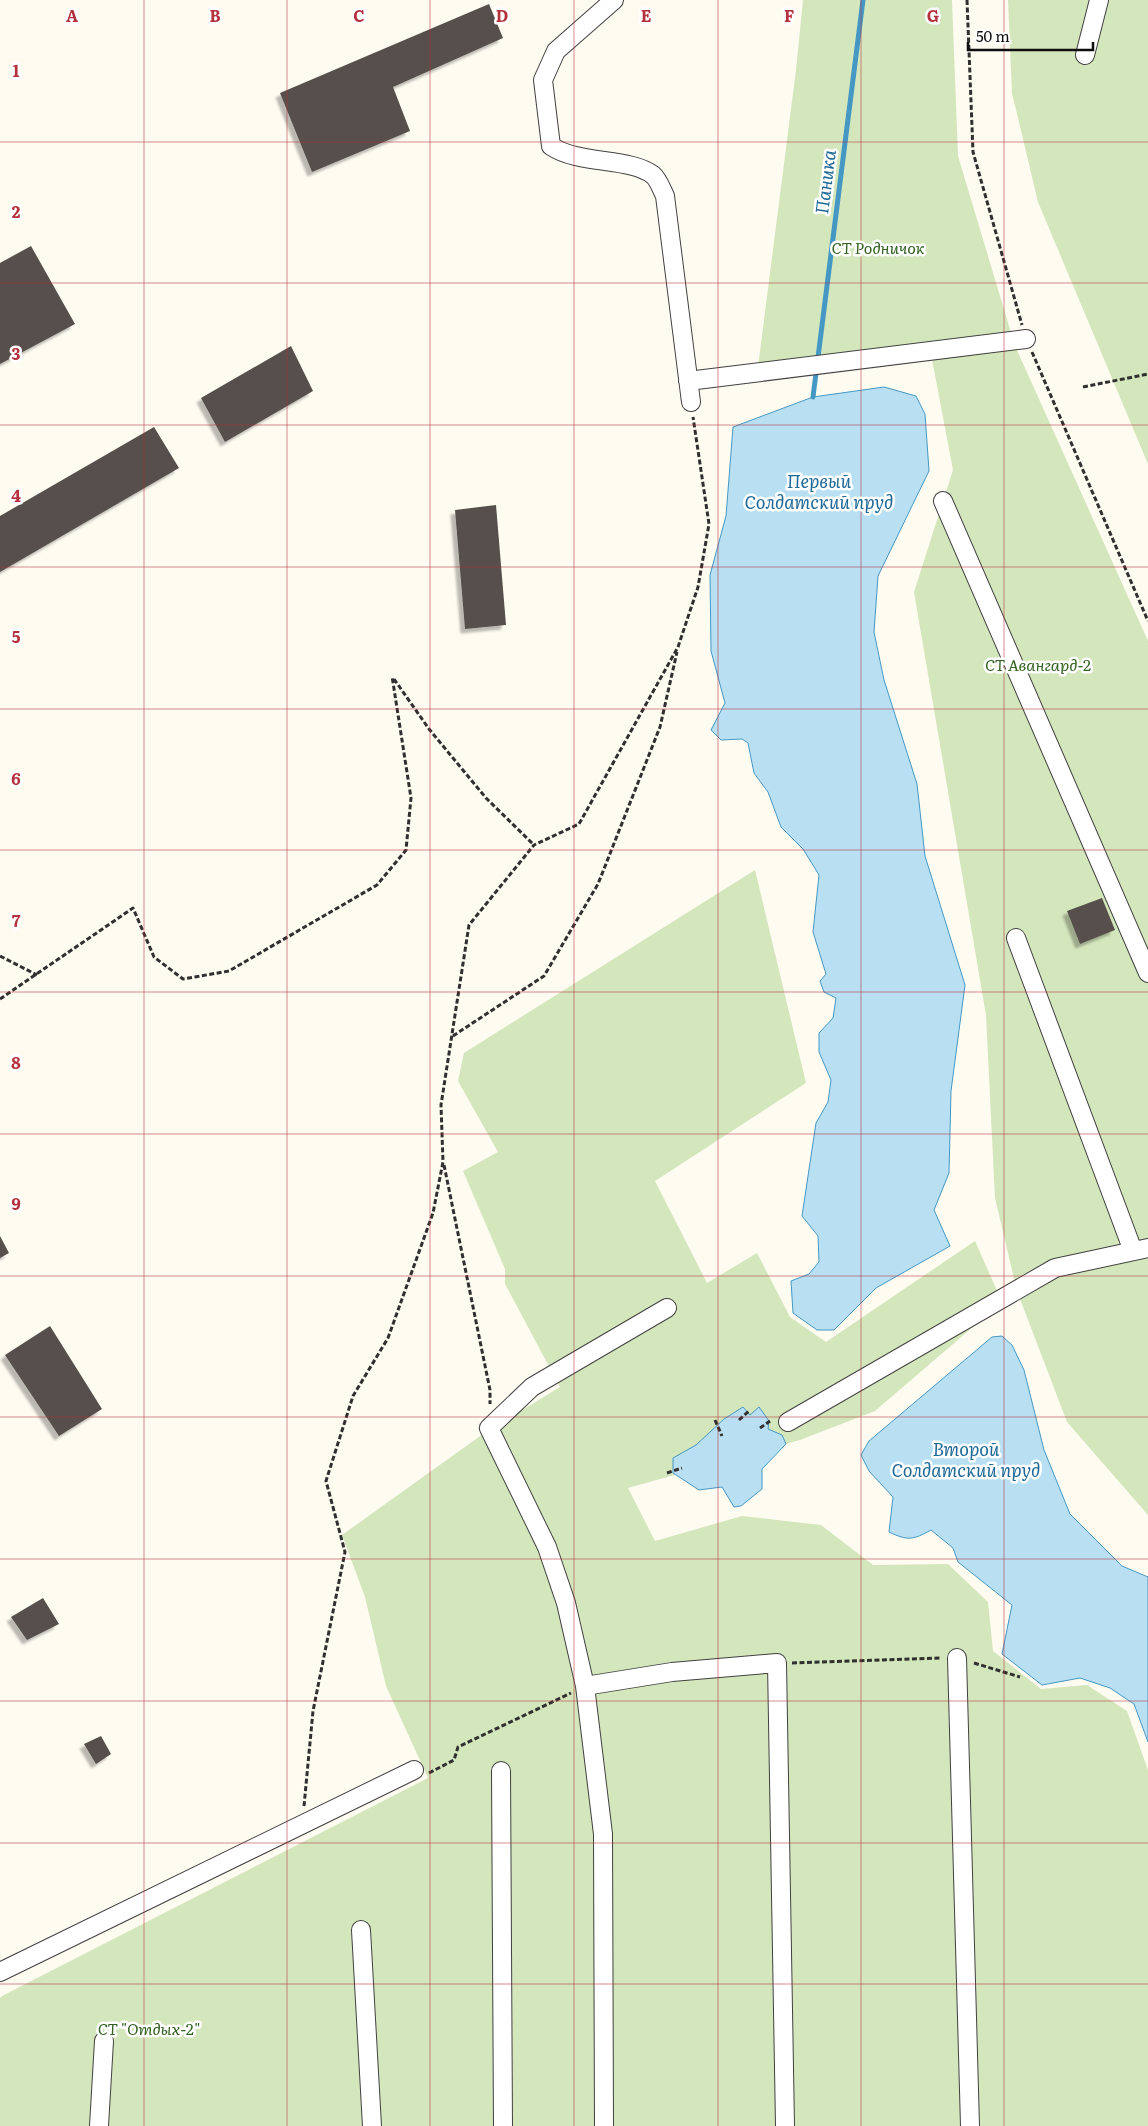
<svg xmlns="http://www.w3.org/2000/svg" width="1148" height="2126" font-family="Literata,serif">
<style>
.green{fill:#d4e6bc}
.water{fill:#b9e0f2;stroke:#4598c4}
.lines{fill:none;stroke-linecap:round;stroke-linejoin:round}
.stream{stroke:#4598c4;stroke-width:5}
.building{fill:#564f4b;filter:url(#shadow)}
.minor-casing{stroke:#414141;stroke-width:20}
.path{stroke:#303030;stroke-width:3;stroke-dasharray:5 2.5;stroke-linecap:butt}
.minor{stroke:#fff;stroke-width:18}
.grid{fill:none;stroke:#b5303d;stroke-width:1;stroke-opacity:0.55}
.labels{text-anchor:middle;stroke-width:5;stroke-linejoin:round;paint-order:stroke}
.park-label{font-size:16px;font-style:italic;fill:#336223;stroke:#fff}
.water-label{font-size:18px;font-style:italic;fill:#206a98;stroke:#fff}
.grid-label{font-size:16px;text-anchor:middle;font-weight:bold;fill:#b5303d;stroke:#fff;stroke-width:5;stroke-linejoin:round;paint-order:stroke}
</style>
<defs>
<filter id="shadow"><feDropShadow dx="-4.5" dy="4.5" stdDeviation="1" flood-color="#0004"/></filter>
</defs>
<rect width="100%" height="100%" fill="#fefbf1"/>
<path class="green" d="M 803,0 L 952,0 L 958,156 L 1012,336 L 758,367 L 796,70 Z
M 1008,0 L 1148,0 L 1148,464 L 1038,202 L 1012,93 Z
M 1016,348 L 1148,641 L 1148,1515 L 1067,1422 L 1017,1291 L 995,1198 L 986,1015 L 914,592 L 953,470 L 931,354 Z
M 755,870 L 806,1083 L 655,1181 L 707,1283 L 757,1253 L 790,1317 L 826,1342 L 975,1241 L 1002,1302 L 875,1411 L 800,1440 L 628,1488 L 655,1541 L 742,1516 L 821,1525 L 873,1565 L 948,1564 L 988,1602 L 993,1651 L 1041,1689 L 1087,1685 L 1127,1711 L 1148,1770 L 1148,2126 L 0,2126 L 0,1998 L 2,1996 L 428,1778 L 386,1686 L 365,1597 L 342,1535 L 483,1434 L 560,1387 L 505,1284 L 505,1269 L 463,1171 L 498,1152 L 458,1081 L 464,1053 Z"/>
<path class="water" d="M 884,387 L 916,396 L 925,414 L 929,471 L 878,576 L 874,632 L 884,680 L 917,784 L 925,856 L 965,985 L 951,1091 L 949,1173 L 934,1210 L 950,1246 L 876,1288 L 834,1330 L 817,1330 L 793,1313 L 791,1281 L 809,1274 L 819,1262 L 818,1236 L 802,1216 L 816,1123 L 828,1102 L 831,1080 L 819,1052 L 819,1033 L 833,1018 L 836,998 L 824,992 L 820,981 L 826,974 L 813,932 L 819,875 L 803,849 L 781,827 L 768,792 L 754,773 L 748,743 L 742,739 L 721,740 L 711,730 L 725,703 L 711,651 L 710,575 L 726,516 L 733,427 L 813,397 Z
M 1002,1336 L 1012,1345 L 1024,1370 L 1044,1450 L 1070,1514 L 1122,1566 L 1148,1577 L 1148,1742 L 1134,1704 L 1110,1688 L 1080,1678 L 1042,1685 L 1002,1654 L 1012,1605 L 958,1562 L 953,1548 L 931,1530 C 913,1540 908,1541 889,1532 L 893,1497 L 869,1471 L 861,1455 L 869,1441 L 992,1337 Z
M 743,1407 L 750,1415 L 759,1407 L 769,1421 L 768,1429 L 782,1435 L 786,1444 L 762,1469 L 762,1489 L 741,1506 L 734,1507 L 722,1487 L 699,1490 L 673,1473 L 673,1458 L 696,1445 L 724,1419 Z"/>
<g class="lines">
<path class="stream" d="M 813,397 L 863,0"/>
</g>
<path class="building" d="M 489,4 L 503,38 L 393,87 L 410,131 L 312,172 L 280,93 Z
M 31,246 L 75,324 L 0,364 L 0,263 Z
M 291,346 L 313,391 L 225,442 L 201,398 Z
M 154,427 L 179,468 L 0,572 L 0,516 Z
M 496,505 L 506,625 L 465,629 L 455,510 Z
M 1102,898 L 1115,930 L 1080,944 L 1067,911 Z
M 0,1236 L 9,1253 L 0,1258 Z
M 50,1326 L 102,1409 L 59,1436 L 5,1355 Z
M 43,1598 L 59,1624 L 27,1640 L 11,1617 Z
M 101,1736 L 111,1754 L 96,1764 L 84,1744 Z"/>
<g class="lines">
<g class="minor-casing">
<path id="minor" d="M 614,0 L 556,51 L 543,80 L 551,146 C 579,165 629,157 653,175 C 658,179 662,190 665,196 L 691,402
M 1085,55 L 1099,0
M 688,381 L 1026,339
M 943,501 L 1148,973
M 1016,938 L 1133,1251
M 788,1422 L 1055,1268 L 1148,1248
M 957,1658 L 970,2126
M 585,1686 L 672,1672 L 777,1663 L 785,2126
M 501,1771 L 503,2126
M 361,1930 L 372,2126
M 0,1972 L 414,1770
M 99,2126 L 104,2041
M 604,2126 L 603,1834 L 585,1686 L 566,1603 L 547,1547 L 489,1428 L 532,1387 L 667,1308"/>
</g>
<path class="path" d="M 967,0 L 973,152 L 1022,325
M 1032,352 L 1148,621
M 1083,387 L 1148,374
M 394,679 L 429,729 L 486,798 L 534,845
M 0,956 L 37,975
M 0,999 L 133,908 L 154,957 L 183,979 L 229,971 L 377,885 L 406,850 L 411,798 L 392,676
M 453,1036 L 544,976 L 598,884 L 660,727 L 677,652
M 444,1165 L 490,1390 L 490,1404
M 715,1420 L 722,1436
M 739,1420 L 749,1411
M 760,1428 L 770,1421
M 667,1473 L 682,1468
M 792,1663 L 941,1658
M 974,1663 L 1020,1677
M 429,1773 L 454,1760 L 458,1747 L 571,1693
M 304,1806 L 313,1711 L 345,1552 L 326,1481 L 353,1396 L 388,1338 L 433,1213 L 443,1162 L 441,1105 L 469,925 L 534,845 L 579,824 L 678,647 L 698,587 L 709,524 L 693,417"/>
<use href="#minor" class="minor"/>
</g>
<path class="grid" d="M 144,0 L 144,2126M 287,0 L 287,2126M 430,0 L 430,2126M 574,0 L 574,2126M 718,0 L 718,2126M 861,0 L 861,2126M 1004,0 L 1004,2126M 0,142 L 1148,142M 0,283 L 1148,283M 0,425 L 1148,425M 0,567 L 1148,567M 0,709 L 1148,709M 0,850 L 1148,850M 0,992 L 1148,992M 0,1134 L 1148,1134M 0,1276 L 1148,1276M 0,1417 L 1148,1417M 0,1559 L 1148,1559M 0,1701 L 1148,1701M 0,1843 L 1148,1843M 0,1984 L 1148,1984"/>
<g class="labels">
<g class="park-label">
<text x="878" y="254">СТ Родничок</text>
<text x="1038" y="671">СТ Авангард-2</text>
<text x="149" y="2035">СТ "Отдых-2"</text>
</g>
<g class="water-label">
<text transform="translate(826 182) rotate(-83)" y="6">Паника</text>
<text x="819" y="488">Первый<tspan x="819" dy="21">Солдатский пруд</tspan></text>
<text x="966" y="1456">Второй<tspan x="966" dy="21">Солдатский пруд</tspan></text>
</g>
</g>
<g class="grid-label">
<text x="72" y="22">A</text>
<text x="215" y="22">B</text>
<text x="359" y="22">C</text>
<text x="502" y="22">D</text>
<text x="646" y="22">E</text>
<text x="789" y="22">F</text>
<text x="933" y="22">G</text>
<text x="16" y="77">1</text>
<text x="16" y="218">2</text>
<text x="16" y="360">3</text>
<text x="16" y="502">4</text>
<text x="16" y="643">5</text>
<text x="16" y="785">6</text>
<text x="16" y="927">7</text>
<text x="16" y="1069">8</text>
<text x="16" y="1210">9</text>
</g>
<path d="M968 42v8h125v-8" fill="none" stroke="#0e0e0e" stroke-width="2.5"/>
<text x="976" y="42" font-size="15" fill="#0e0e0e" stroke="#ffffff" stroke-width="4" paint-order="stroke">50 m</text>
</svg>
